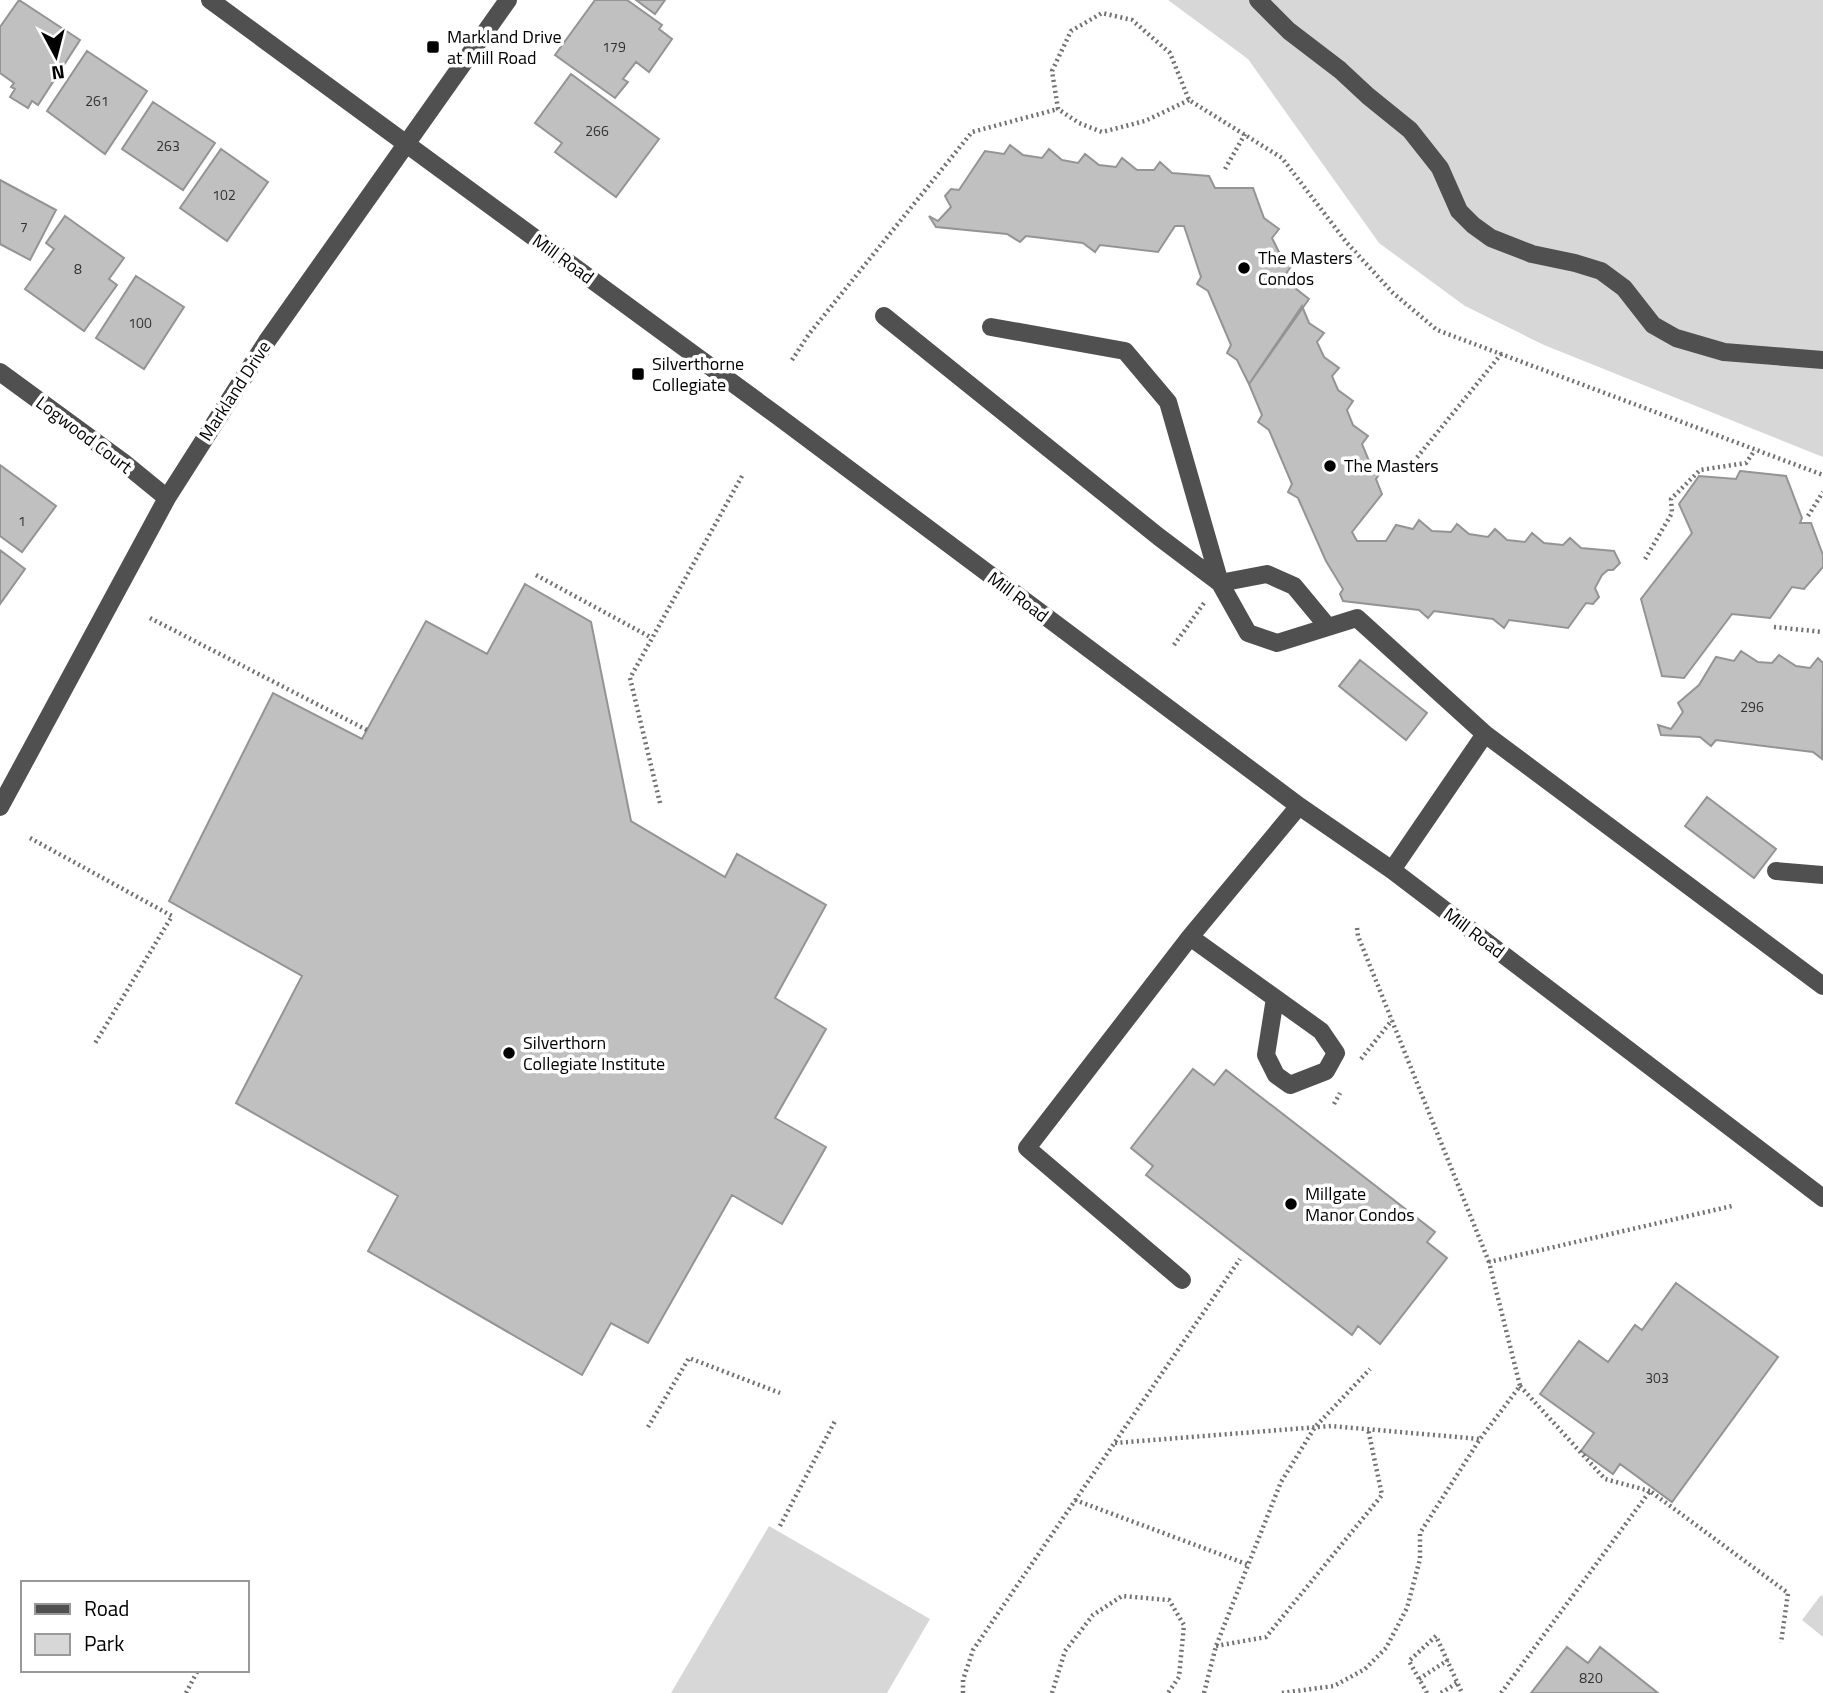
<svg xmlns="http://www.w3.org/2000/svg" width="1823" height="1693" font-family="'Titillium Web',sans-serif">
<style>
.green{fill:#d7d7d7}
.building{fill:#c0c0c0;stroke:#949494;stroke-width:2}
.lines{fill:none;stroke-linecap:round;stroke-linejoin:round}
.path{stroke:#727272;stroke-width:4.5;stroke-dasharray:2 3.5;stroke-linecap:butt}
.minor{stroke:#505050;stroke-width:18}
.poi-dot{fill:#000;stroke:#fff;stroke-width:2.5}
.labels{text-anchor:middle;stroke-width:7;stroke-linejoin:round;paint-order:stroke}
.number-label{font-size:14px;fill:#303030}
.poi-label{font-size:18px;fill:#000;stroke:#fff;text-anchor:start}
.street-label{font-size:18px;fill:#000;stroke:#fff}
</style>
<rect width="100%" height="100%" fill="#fff"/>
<path class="green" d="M 1168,0 L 1823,0 L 1823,457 L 1544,345 L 1465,306 L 1379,243 L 1248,59 Z
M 769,1526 L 930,1619 L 887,1693 L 671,1693 Z
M 1821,1595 L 1823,1597 L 1823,1637 L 1802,1620 Z"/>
<path class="building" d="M 19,0 L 80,40 L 38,105 L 32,101 L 28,108 L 10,97 L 15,89 L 11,87 L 14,83 L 0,73 L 0,27 Z
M 595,0 L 627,0 L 662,25 L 659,29 L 672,39 L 649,72 L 636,62 L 623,79 L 628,82 L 615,98 L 555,55 Z
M 636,0 L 665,0 L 655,14 Z
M 87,51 L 147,91 L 105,154 L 47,111 Z
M 571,74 L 659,139 L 616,197 L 555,152 L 562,143 L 535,123 Z
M 153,102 L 215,143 L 183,190 L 122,149 Z
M 1010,145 L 1023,155 L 1042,158 L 1049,149 L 1062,160 L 1078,163 L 1085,154 L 1099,165 L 1116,167 L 1122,158 L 1137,170 L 1154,170 L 1160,162 L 1172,173 L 1209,176 L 1215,188 L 1253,188 L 1264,218 L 1279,229 L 1272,238 L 1280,254 L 1293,264 L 1287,272 L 1295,288 L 1309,299 L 1249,384 L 1237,360 L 1227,353 L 1231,345 L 1208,291 L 1197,284 L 1201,277 L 1184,226 L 1175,226 L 1158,252 L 1100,245 L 1095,252 L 1083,243 L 1026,236 L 1020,242 L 1007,234 L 936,227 L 929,216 L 938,221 L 951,207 L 945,196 L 951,189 L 959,190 L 985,151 L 1004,154 Z
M 221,149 L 268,182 L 227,241 L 180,208 Z
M 0,180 L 56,210 L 30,260 L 0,244 Z
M 65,216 L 124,258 L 109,279 L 117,285 L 84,331 L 25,289 L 54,249 L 46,243 Z
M 136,276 L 184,307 L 144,369 L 96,338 Z
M 1302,306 L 1309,323 L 1324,333 L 1317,342 L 1324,357 L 1339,368 L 1332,376 L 1338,390 L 1353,401 L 1347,410 L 1353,425 L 1368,436 L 1362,444 L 1369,461 L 1382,470 L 1376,479 L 1382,494 L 1352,532 L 1357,541 L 1386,541 L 1396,525 L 1413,529 L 1419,520 L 1432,531 L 1451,532 L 1457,524 L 1469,534 L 1488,537 L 1495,529 L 1507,540 L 1525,542 L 1532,533 L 1544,543 L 1563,545 L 1570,538 L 1581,548 L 1614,551 L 1620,563 L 1613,570 L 1608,570 L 1602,575 L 1595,588 L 1599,597 L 1593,604 L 1586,603 L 1568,628 L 1509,620 L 1504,628 L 1493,619 L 1434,611 L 1428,618 L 1419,610 L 1343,601 L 1340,594 L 1343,589 L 1326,561 L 1298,498 L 1288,492 L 1292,484 L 1269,430 L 1258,422 L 1262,415 L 1249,384 Z
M 0,465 L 56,506 L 22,552 L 0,536 Z
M 1740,471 L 1786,476 L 1802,518 L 1800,523 L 1811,523 L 1823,555 L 1823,567 L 1804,589 L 1792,587 L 1770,618 L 1732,614 L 1684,678 L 1662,676 L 1641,599 L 1692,533 L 1679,504 L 1699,476 L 1736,479 Z
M 0,550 L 25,569 L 0,604 Z
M 525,584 L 591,622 L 631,821 L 725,877 L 737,854 L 826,905 L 775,998 L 826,1029 L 775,1118 L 826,1147 L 782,1224 L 732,1195 L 648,1343 L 611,1323 L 582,1375 L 368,1251 L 398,1196 L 236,1103 L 302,976 L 169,901 L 273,693 L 362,739 L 426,621 L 487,654 Z
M 1741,651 L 1758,662 L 1772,663 L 1779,655 L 1796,666 L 1810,668 L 1818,658 L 1823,663 L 1822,759 L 1813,752 L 1716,740 L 1711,746 L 1700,737 L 1661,735 L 1658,725 L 1671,729 L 1683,712 L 1678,703 L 1699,685 L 1716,657 L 1734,661 Z
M 1360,660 L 1427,713 L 1406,740 L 1339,686 Z
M 1707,797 L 1776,849 L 1754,878 L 1685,826 Z
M 1193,1069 L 1214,1085 L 1226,1070 L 1435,1232 L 1427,1242 L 1447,1258 L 1380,1344 L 1358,1326 L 1352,1335 L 1146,1175 L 1153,1166 L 1131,1148 Z
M 1676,1283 L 1778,1357 L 1672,1502 L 1620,1464 L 1613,1474 L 1581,1451 L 1594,1433 L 1540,1394 L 1579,1341 L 1608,1362 L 1635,1325 L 1642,1330 Z
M 1567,1647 L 1588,1663 L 1600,1647 L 1658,1693 L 1531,1693 Z"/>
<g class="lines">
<path class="path" d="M 1189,100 L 1145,121 L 1102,132 L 1079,123 L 1058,109 L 1052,71 L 1071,31 L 1102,13 L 1132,20 L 1170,53 L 1189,100 L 1282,158 L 1347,243 L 1393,293 L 1437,330 L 1823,475
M 1225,169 L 1245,134
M 792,360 L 809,334 L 972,132 L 1058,109
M 1410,466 L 1502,353
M 1808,516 L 1823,492
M 1645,559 L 1672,513 L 1671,499 L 1700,470 L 1746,463 L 1755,450
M 536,575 L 652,638
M 150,618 L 367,730
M 1774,627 L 1823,632
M 1174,645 L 1204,603
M 660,803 L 630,678 L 742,476
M 30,838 L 172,916 L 94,1045
M 1357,928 L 1358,936 L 1489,1262
M 1361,1059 L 1392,1020
M 1334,1104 L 1340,1093
M 1520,1386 L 1605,1479 L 1650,1491
M 648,1427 L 689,1358 L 780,1393
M 1115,1443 L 1331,1426 L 1480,1439
M 1075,1500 L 1249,1565
M 780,1526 L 835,1421
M 1216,1646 L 1266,1637 L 1382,1495 L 1368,1429
M 1419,1679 L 1448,1660
M 186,1693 L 198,1670
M 963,1693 L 963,1680 L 973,1650 L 1240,1259
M 1052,1693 L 1065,1651 L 1093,1615 L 1122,1596 L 1169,1600 L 1184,1625 L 1179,1677 L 1168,1693
M 1204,1693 L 1216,1646 L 1281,1482 L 1315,1427 L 1370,1369
M 1282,1693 L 1334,1686 L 1365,1669 L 1386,1648 L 1407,1608 L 1420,1559 L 1420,1533 L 1480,1439 L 1520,1386 L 1489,1262 L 1732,1206
M 1427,1693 L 1409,1661 L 1436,1636 L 1462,1693
M 1441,1693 L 1457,1683
M 1501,1693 L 1650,1491 L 1788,1593 L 1781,1643"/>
<path class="minor" d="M 210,0 L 779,417 L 1299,806 L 1392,870 L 1823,1198
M 1258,0 L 1289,31 L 1340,70 L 1368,96 L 1410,130 L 1440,168 L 1459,211 L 1473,225 L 1491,238 L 1532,254 L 1575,263 L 1601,271 L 1624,288 L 1653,325 L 1676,338 L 1724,352 L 1823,360
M 884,316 L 1159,537 L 1220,583 L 1248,633 L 1277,643 L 1357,618 L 1485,734
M 991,327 L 1125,351 L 1168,402 L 1220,583 L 1267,574 L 1294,586 L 1328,627
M 0,372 L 123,462 L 167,498
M 0,807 L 167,498 L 267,341 L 508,0
M 1392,870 L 1485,734 L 1823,986
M 1776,871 L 1823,875
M 1190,937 L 1321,1031 L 1336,1053 L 1326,1071 L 1290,1085 L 1276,1075 L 1266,1055 L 1275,998
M 1182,1280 L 1027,1148 L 1190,937 L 1299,806"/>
</g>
<g class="poi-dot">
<rect x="426" y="40" width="14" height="14" rx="3.5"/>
<circle cx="1244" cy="268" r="7"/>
<rect x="631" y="367" width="14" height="14" rx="3.5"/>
<circle cx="1330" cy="466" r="7"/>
<circle cx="509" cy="1053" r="7"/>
<circle cx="1291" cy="1204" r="7"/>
</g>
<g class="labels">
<g class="number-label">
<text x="614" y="52">179</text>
<text x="97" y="106">261</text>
<text x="597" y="136">266</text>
<text x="168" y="151">263</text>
<text x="224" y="200">102</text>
<text x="24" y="232">7</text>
<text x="78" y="274">8</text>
<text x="140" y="328">100</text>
<text x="22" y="526">1</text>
<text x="1752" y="712">296</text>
<text x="1657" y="1383">303</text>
<text x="1591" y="1683">820</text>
</g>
<g class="poi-label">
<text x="447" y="43">Markland Drive<tspan x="447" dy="21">at Mill Road</tspan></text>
<text x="1258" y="264">The Masters<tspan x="1258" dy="21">Condos</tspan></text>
<text x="652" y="370">Silverthorne<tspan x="652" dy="21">Collegiate</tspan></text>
<text x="1344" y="472">The Masters</text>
<text x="523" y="1049">Silverthorn<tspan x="523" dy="21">Collegiate Institute</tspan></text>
<text x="1305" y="1200">Millgate<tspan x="1305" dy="21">Manor Condos</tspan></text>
</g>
<g class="street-label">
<text transform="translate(563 259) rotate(36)" y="6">Mill Road</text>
<text transform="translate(235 391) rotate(-57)" y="6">Markland Drive</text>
<text transform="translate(84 435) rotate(37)" y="6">Logwood Court</text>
<text transform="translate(1018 597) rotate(37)" y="6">Mill Road</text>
<text transform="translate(1474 933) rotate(37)" y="6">Mill Road</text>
</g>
</g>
<rect x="21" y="1581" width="228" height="91" fill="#ffffff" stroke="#999999" stroke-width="2"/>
<rect x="35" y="1604" width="35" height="10" fill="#505050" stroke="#999999" stroke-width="2"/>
<text x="84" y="1616" font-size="21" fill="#000000">Road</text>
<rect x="35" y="1634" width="35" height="21" fill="#d7d7d7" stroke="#999999" stroke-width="2"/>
<text x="84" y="1651" font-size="21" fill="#000000">Park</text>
<g transform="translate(56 56) rotate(173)" stroke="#ffffff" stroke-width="5" paint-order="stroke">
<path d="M0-5L12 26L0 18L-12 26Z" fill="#000000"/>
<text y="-10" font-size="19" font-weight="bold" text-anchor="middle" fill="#000000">N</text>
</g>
</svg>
